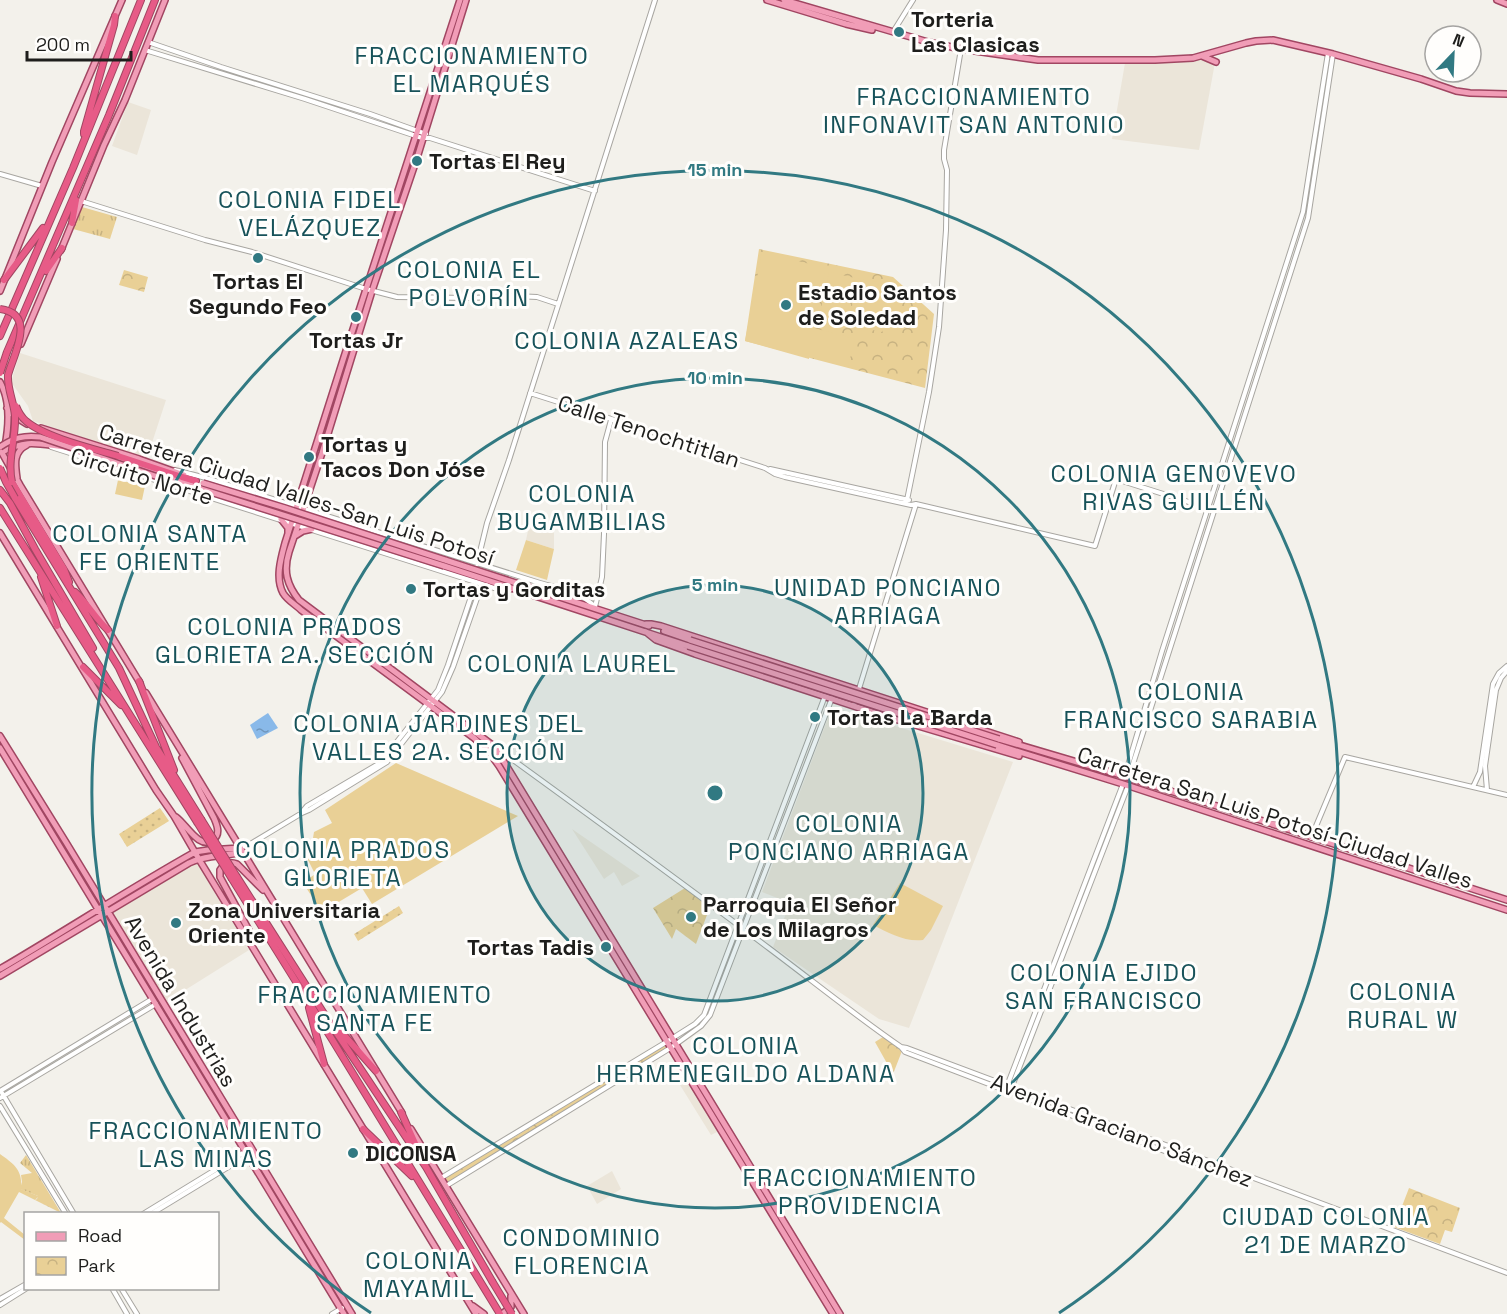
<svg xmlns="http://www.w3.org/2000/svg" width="1507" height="1314" font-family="'Space Grotesk',sans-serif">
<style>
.built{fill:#ebe5d9}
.grass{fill:url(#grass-tufts)}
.park{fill:url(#park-crowns)}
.garden{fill:url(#garden-dots)}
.pitch{fill:#e9d096}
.water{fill:url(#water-ripples)}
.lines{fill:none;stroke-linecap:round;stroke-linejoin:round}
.minor-casing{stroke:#a8a6a1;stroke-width:6}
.major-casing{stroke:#a14662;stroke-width:8}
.highway-casing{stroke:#a14662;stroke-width:8}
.minor{stroke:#fff;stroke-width:4}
.major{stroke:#f19db7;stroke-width:5}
.highway{stroke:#e75b87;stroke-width:6}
.major-bridge-casing{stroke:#a14662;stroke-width:8;stroke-linecap:butt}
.highway-bridge-casing{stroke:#a14662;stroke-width:8;stroke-linecap:butt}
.major-bridge{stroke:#f19db7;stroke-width:5}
.highway-bridge{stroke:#e75b87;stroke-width:6}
.ring{fill:none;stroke:#317982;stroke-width:3}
.poi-dot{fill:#317982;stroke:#fffefc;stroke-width:2}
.labels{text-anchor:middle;stroke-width:6;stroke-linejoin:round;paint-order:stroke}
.poi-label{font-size:22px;font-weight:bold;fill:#1e1e1c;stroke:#fffefc;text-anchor:start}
.street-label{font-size:22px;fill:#1e1e1c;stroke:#fffefc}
.neighbourhood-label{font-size:24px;letter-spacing:1.5px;fill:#175259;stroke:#fffefc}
.centre{fill:#317982;stroke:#fffefc;stroke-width:3}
.ring-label{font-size:18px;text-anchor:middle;font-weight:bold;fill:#317982;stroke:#fffefc;stroke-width:6;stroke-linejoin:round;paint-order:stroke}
</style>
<defs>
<pattern id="grass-tufts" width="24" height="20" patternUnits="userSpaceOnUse" patternTransform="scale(1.5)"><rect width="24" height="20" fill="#e9d096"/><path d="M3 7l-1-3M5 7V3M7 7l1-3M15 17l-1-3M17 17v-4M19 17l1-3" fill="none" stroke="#c7b281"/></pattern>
<pattern id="park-crowns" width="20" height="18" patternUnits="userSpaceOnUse" patternTransform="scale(1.5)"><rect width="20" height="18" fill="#e9d096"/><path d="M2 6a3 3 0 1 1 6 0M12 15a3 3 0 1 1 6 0" fill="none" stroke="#c7b281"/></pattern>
<pattern id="garden-dots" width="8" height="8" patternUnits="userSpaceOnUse" patternTransform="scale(1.5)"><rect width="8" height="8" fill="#e9d096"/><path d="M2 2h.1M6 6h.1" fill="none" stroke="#c7b281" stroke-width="1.8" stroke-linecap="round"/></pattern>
<pattern id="water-ripples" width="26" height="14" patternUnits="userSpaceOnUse" patternTransform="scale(1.5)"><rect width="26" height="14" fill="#89b9e9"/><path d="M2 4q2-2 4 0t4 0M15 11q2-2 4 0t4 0" fill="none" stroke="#6f96bc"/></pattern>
</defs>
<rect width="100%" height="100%" fill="#f3f1eb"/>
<path class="built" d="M 1206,59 L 1213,62 L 1214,68 L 1199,150 L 1112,139 L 1125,63 L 1177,62 Z
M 128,102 L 151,110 L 137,155 L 112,146 Z
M 20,353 L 166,400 L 147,458 L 33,421 L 28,406 L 11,382 Z
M 531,517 L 554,525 L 554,549 L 526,540 Z
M 836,708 L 1013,762 L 909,1028 L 879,1019 L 773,947 L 790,903 L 762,892 L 831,710 Z
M 572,829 L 640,876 L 622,886 L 614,872 L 604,879 Z
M 197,863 L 249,950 L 166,1002 L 112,912 L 182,869 Z
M 688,1081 L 719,1131 L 711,1135 L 680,1085 Z
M 612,1171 L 621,1189 L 597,1204 L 587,1186 Z"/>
<path class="grass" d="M 82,207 L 117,217 L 110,239 L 73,229 Z
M 26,1155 L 61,1213 L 35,1200 L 37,1199 L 38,1196 L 20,1189 L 22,1182 L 21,1175 L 32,1173 L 20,1163 Z"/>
<path class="park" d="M 759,249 L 893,277 L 934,314 L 925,388 L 745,341 Z
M 124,270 L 148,277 L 144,292 L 119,285 Z
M 685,888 L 710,907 L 696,944 L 676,929 L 672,939 L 653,908 Z
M 883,1037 L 902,1051 L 893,1074 L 875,1042 Z
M 667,1043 L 670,1048 L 448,1183 L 445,1177 L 516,1136 Z
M 1409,1188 L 1460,1208 L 1452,1232 L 1445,1230 L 1440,1244 L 1394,1227 Z"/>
<path class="garden" d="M 160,808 L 169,821 L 127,847 L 119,834 Z
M 399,906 L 403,913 L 358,941 L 354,934 Z"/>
<path class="pitch" d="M 762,252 L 826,268 L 814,328 L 855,339 L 848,367 L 809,357 L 809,359 L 745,341 Z
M 829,272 L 855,278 L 846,323 L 819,317 Z
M 858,278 L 892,285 L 882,332 L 848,325 Z
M 118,480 L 145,486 L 142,500 L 115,494 Z
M 526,540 L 554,549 L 547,580 L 516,570 Z
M 396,763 L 518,816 L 372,904 L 362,888 L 322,912 L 303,883 L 315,874 L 303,850 L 312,844 L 314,832 L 332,823 L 325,810 Z
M 900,883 L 943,906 L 931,930 L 923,940 C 904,942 889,933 873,925 Z
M 0,1154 C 14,1164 23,1170 21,1189 L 38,1196 L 38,1197 L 35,1200 L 19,1192 L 4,1218 L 25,1235 L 25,1240 L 1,1222 L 0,1223 Z"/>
<path class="water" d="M 268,713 L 278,728 L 257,739 L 250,725 Z"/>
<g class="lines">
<g class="minor-casing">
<path id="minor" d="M 893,32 L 913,0
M 148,42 L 221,67 L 370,114 L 426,134
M 145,50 L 305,99 L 422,138 L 430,138 L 595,191
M 0,174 L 42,186
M 81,201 L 205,240 L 252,252 L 366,289 L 397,297 L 470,298 L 515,296 L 537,297 L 558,304
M 530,393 L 765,468 L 775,474 L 785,477 L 911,505 L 916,504 L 1095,546 L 1116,479 L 1214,510
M 51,447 L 482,584 L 494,588 L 510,590
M 770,469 L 909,500
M 175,470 L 206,478 L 537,582 C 556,588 582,592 595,607
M 172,481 L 186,487
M 904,503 L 907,500 L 929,392 L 939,327 L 946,230 L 947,170 L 944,159 L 944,150 L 961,49
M 477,564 L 487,523 L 509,460 L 655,0
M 595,607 L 602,577 L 604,534 L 605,442 L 611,420
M 854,705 L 916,504
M 498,749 C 589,815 680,881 770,949 C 814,982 856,1016 901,1047 L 905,1052 L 1209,1168
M 1121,775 L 1128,765 L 1162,651 L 1303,212 L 1328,53
M 1134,779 L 1132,767 L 1308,218 L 1333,54
M 1473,787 L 1480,772 L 1493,684 L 1499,673 L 1507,666
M 1487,790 L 1485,766 L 1496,690 L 1501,678 L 1507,671
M 302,812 L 307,806 L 380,763 L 438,690 L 448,665 L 476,582
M 1311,838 L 1345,757 L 1507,795
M 240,847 L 247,846 L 302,813 L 309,810 L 387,762 L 442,692 L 453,667 L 482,584
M 901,1047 L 907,1048 C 1106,1124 1306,1199 1507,1273
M 1007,1086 L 1123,784
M 1011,1089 L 1128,786
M 0,1091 L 152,999
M 2,1093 L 74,1214
M 0,1098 L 156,1004
M 0,1106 L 66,1214
M 441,1178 L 668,1041 L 695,1024 L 704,1015 L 825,696
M 446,1186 L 672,1047 L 701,1026 L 710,1015 L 832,698
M 143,1214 L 251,1148
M 151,1214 L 253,1152
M 112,1288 L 127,1314
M 121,1288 L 137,1314
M 0,1299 L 26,1284
M 0,1305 L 27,1288
M 332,1314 L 342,1308"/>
</g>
<g class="major-casing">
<path id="major" d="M 460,0 L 344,357 L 285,543 C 281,558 275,578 283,593 C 287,600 296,605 301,610 L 474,738 L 489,752 L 499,766 L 833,1314
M 466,0 L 416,161 L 372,291 L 322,453 L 289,552 C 283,571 287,585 299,600 L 495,747 L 840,1314
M 767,0 L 846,24 L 872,30
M 784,0 L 928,42 L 961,49 L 1038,60 L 1155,60 L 1193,58 L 1246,43 L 1256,41 L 1273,40 L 1333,54 L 1421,79 L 1456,91 L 1470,93 L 1507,94
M 1497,0 L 1507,4
M 1202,56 L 1216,62
M 61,250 L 104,145 L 125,100 L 165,0
M 0,291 L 52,162 L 122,0
M 21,344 L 57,259
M 0,382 C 11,401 9,425 5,446
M 7,408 L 14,416 L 27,424
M 41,428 L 139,459 L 184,475
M 2,452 C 27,439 38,444 65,447
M 2,453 L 20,485 L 140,683
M 97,454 L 168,476 L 201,489
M 17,478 C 15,464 13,452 27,445
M 281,519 L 288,528 L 288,533
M 0,533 L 156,790 L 174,816 L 200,861 L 476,1314
M 295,536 L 303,531 L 312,529
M 445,560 L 649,626
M 444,566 L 688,646
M 646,624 L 651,624 L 661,626 L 1019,742
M 664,631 L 690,640
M 646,632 L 656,640 L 695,654 L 878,714 L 1019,756
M 146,693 L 402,1113
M 0,736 L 67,844 L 352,1314
M 999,739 L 1121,775 L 1507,900
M 997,745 L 1123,784 L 1507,910
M 0,748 L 344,1314
M 176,817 C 186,824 199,850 213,840 C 221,834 217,825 214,818 L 182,758
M 252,944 L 252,936 L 220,877 L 220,870 C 224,863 229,861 237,864 L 263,890
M 0,969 C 65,931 129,889 195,852 L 208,850 L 240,848
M 0,976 L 189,863 C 207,854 224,857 242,852
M 411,1129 L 524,1314
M 473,1306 L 484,1314
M 502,1314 L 511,1307 L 511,1296"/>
</g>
<g class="highway-casing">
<path id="highway" d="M 84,134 L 84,131 L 114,25 L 115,16
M 72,223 L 76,200
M 46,271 L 62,248
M 4,280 L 43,228
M 0,336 L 73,168 L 141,0
M 7,352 L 109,115 L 155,0
M 118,456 L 182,477 L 196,481
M 12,482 L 64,569 L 69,582
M 0,490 L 10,503 L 35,549 L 93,648
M 15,498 L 119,668 L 156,747 L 201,819
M 0,508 L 197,822
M 41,577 L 57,626
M 75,592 C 87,603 95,618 108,630
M 83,667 L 121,705
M 139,681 L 174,770
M 237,877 L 328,1020 L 426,1167 L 492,1281
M 232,879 L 333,1041 L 500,1314
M 309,1008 L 324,1064
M 335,1025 L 376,1071
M 401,1112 L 418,1150
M 363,1129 L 412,1176"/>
</g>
<use href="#minor" class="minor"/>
<use href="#major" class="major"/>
<use href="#highway" class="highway"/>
<g class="major-bridge-casing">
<path id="major-bridge" d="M 0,447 C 13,438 24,435 40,437 L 164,479
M 203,483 L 285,508 L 445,560
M 201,489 L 444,566
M 690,640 L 999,739
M 688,646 L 997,745"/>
</g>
<g class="highway-bridge-casing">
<path id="highway-bridge" d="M 0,309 C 37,314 14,353 8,375 C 7,389 14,402 15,416 C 16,439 7,460 12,482
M 0,373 L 7,352
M 16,406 C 18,411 21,417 26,421 C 44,437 94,449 118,456
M 0,468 L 6,482 L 15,498
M 201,819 L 237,877
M 197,822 L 232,879
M 492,1281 L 512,1314"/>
</g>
<use href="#major-bridge" class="major-bridge"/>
<use href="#highway-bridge" class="highway-bridge"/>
</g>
<circle cx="715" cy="793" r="208" fill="#317982" fill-opacity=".12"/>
<g class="ring">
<circle cx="715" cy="793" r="208"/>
<circle cx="715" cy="793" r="415"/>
<path d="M371 1313A623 623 0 1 1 1059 1313"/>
</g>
<g class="poi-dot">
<circle cx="899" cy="32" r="6"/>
<circle cx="417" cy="161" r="6"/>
<circle cx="258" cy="258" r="6"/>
<circle cx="786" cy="305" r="6"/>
<circle cx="356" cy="317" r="6"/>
<circle cx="309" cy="457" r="6"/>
<circle cx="411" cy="589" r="6"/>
<circle cx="815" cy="717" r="6"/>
<circle cx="691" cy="917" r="6"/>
<circle cx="176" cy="923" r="6"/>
<circle cx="606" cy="947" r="6"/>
<circle cx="353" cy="1153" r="6"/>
</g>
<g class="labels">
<g class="poi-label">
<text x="911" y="27">Torteria<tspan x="911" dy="25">Las Clasicas</tspan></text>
<text x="429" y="169">Tortas El Rey</text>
<text x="258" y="289" text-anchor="middle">Tortas El<tspan x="258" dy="25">Segundo Feo</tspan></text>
<text x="798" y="300">Estadio Santos<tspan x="798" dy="25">de Soledad</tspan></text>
<text x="356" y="348" text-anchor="middle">Tortas Jr</text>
<text x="321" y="452">Tortas y<tspan x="321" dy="25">Tacos Don Jóse</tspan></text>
<text x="423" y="597">Tortas y Gorditas</text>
<text x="827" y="725">Tortas La Barda</text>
<text x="703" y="912">Parroquia El Señor<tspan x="703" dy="25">de Los Milagros</tspan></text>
<text x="188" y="918">Zona Universitaria<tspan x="188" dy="25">Oriente</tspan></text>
<text x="594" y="955" text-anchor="end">Tortas Tadis</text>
<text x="365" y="1161">DICONSA</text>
</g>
<g class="street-label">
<text transform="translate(649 431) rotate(18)" y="8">Calle Tenochtitlan</text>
<text transform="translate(142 476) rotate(17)" y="8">Circuito Norte</text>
<text transform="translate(297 494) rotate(18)" y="8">Carretera Ciudad Valles-San Luis Potosí</text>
<text transform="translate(1275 817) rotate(18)" y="8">Carretera San Luis Potosí-Ciudad Valles</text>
<text transform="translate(181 1001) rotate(59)" y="8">Avenida Industrias</text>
<text transform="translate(1122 1130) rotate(21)" y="8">Avenida Graciano Sánchez</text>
</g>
<g class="neighbourhood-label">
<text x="472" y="64">FRACCIONAMIENTO<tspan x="472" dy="28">EL MARQUÉS</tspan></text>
<text x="974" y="105">FRACCIONAMIENTO<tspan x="974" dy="28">INFONAVIT SAN ANTONIO</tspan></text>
<text x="310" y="208">COLONIA FIDEL<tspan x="310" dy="28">VELÁZQUEZ</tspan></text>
<text x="469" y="278">COLONIA EL<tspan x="469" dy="28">POLVORÍN</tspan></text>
<text x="627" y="349">COLONIA AZALEAS</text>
<text x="1174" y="482">COLONIA GENOVEVO<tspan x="1174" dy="28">RIVAS GUILLÉN</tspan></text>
<text x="582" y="502">COLONIA<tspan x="582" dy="28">BUGAMBILIAS</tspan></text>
<text x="150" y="542">COLONIA SANTA<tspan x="150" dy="28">FE ORIENTE</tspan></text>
<text x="888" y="596">UNIDAD PONCIANO<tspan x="888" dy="28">ARRIAGA</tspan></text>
<text x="295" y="635">COLONIA PRADOS<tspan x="295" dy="28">GLORIETA 2A. SECCIÓN</tspan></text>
<text x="572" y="672">COLONIA LAUREL</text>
<text x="1191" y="700">COLONIA<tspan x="1191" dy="28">FRANCISCO SARABIA</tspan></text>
<text x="439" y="732">COLONIA JARDINES DEL<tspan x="439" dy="28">VALLES 2A. SECCIÓN</tspan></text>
<text x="849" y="832">COLONIA<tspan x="849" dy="28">PONCIANO ARRIAGA</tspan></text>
<text x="343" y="858">COLONIA PRADOS<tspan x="343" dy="28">GLORIETA</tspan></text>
<text x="1104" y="981">COLONIA EJIDO<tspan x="1104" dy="28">SAN FRANCISCO</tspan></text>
<text x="1403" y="1000">COLONIA<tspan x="1403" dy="28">RURAL W</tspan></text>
<text x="375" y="1003">FRACCIONAMIENTO<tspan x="375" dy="28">SANTA FE</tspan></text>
<text x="746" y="1054">COLONIA<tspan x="746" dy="28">HERMENEGILDO ALDANA</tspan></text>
<text x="206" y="1139">FRACCIONAMIENTO<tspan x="206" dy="28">LAS MINAS</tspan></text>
<text x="860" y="1186">FRACCIONAMIENTO<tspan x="860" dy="28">PROVIDENCIA</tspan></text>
<text x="1326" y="1225">CIUDAD COLONIA<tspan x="1326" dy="28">21 DE MARZO</tspan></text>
<text x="582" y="1246">CONDOMINIO<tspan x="582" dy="28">FLORENCIA</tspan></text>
<text x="419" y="1269">COLONIA<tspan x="419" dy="28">MAYAMIL</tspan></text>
</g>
</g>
<circle cx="715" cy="793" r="9" class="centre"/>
<g class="ring-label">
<text x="715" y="176">15 min</text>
<text x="715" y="384">10 min</text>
<text x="715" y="591">5 min</text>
</g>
<rect x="24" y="1212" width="195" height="78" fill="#fffefc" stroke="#a5a4a2" stroke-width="1.5"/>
<rect x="36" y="1232" width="30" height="9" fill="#f19db7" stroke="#a5a4a2" stroke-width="1.5"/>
<text x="78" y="1242" font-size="18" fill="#1e1e1c">Road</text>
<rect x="36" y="1257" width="30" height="18" fill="url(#park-crowns)" stroke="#a5a4a2" stroke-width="1.5"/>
<text x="78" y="1272" font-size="18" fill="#1e1e1c">Park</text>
<g transform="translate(1453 54) rotate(23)"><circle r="28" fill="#fffefc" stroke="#a5a4a2" stroke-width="1.5"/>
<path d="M0-4.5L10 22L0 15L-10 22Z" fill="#317982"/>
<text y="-9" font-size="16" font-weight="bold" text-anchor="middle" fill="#1e1e1c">N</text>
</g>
<path d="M27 51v9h104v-9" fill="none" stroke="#1e1e1c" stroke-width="3"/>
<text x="36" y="51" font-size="18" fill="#1e1e1c" stroke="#fffefc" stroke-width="4.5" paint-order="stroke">200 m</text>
</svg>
